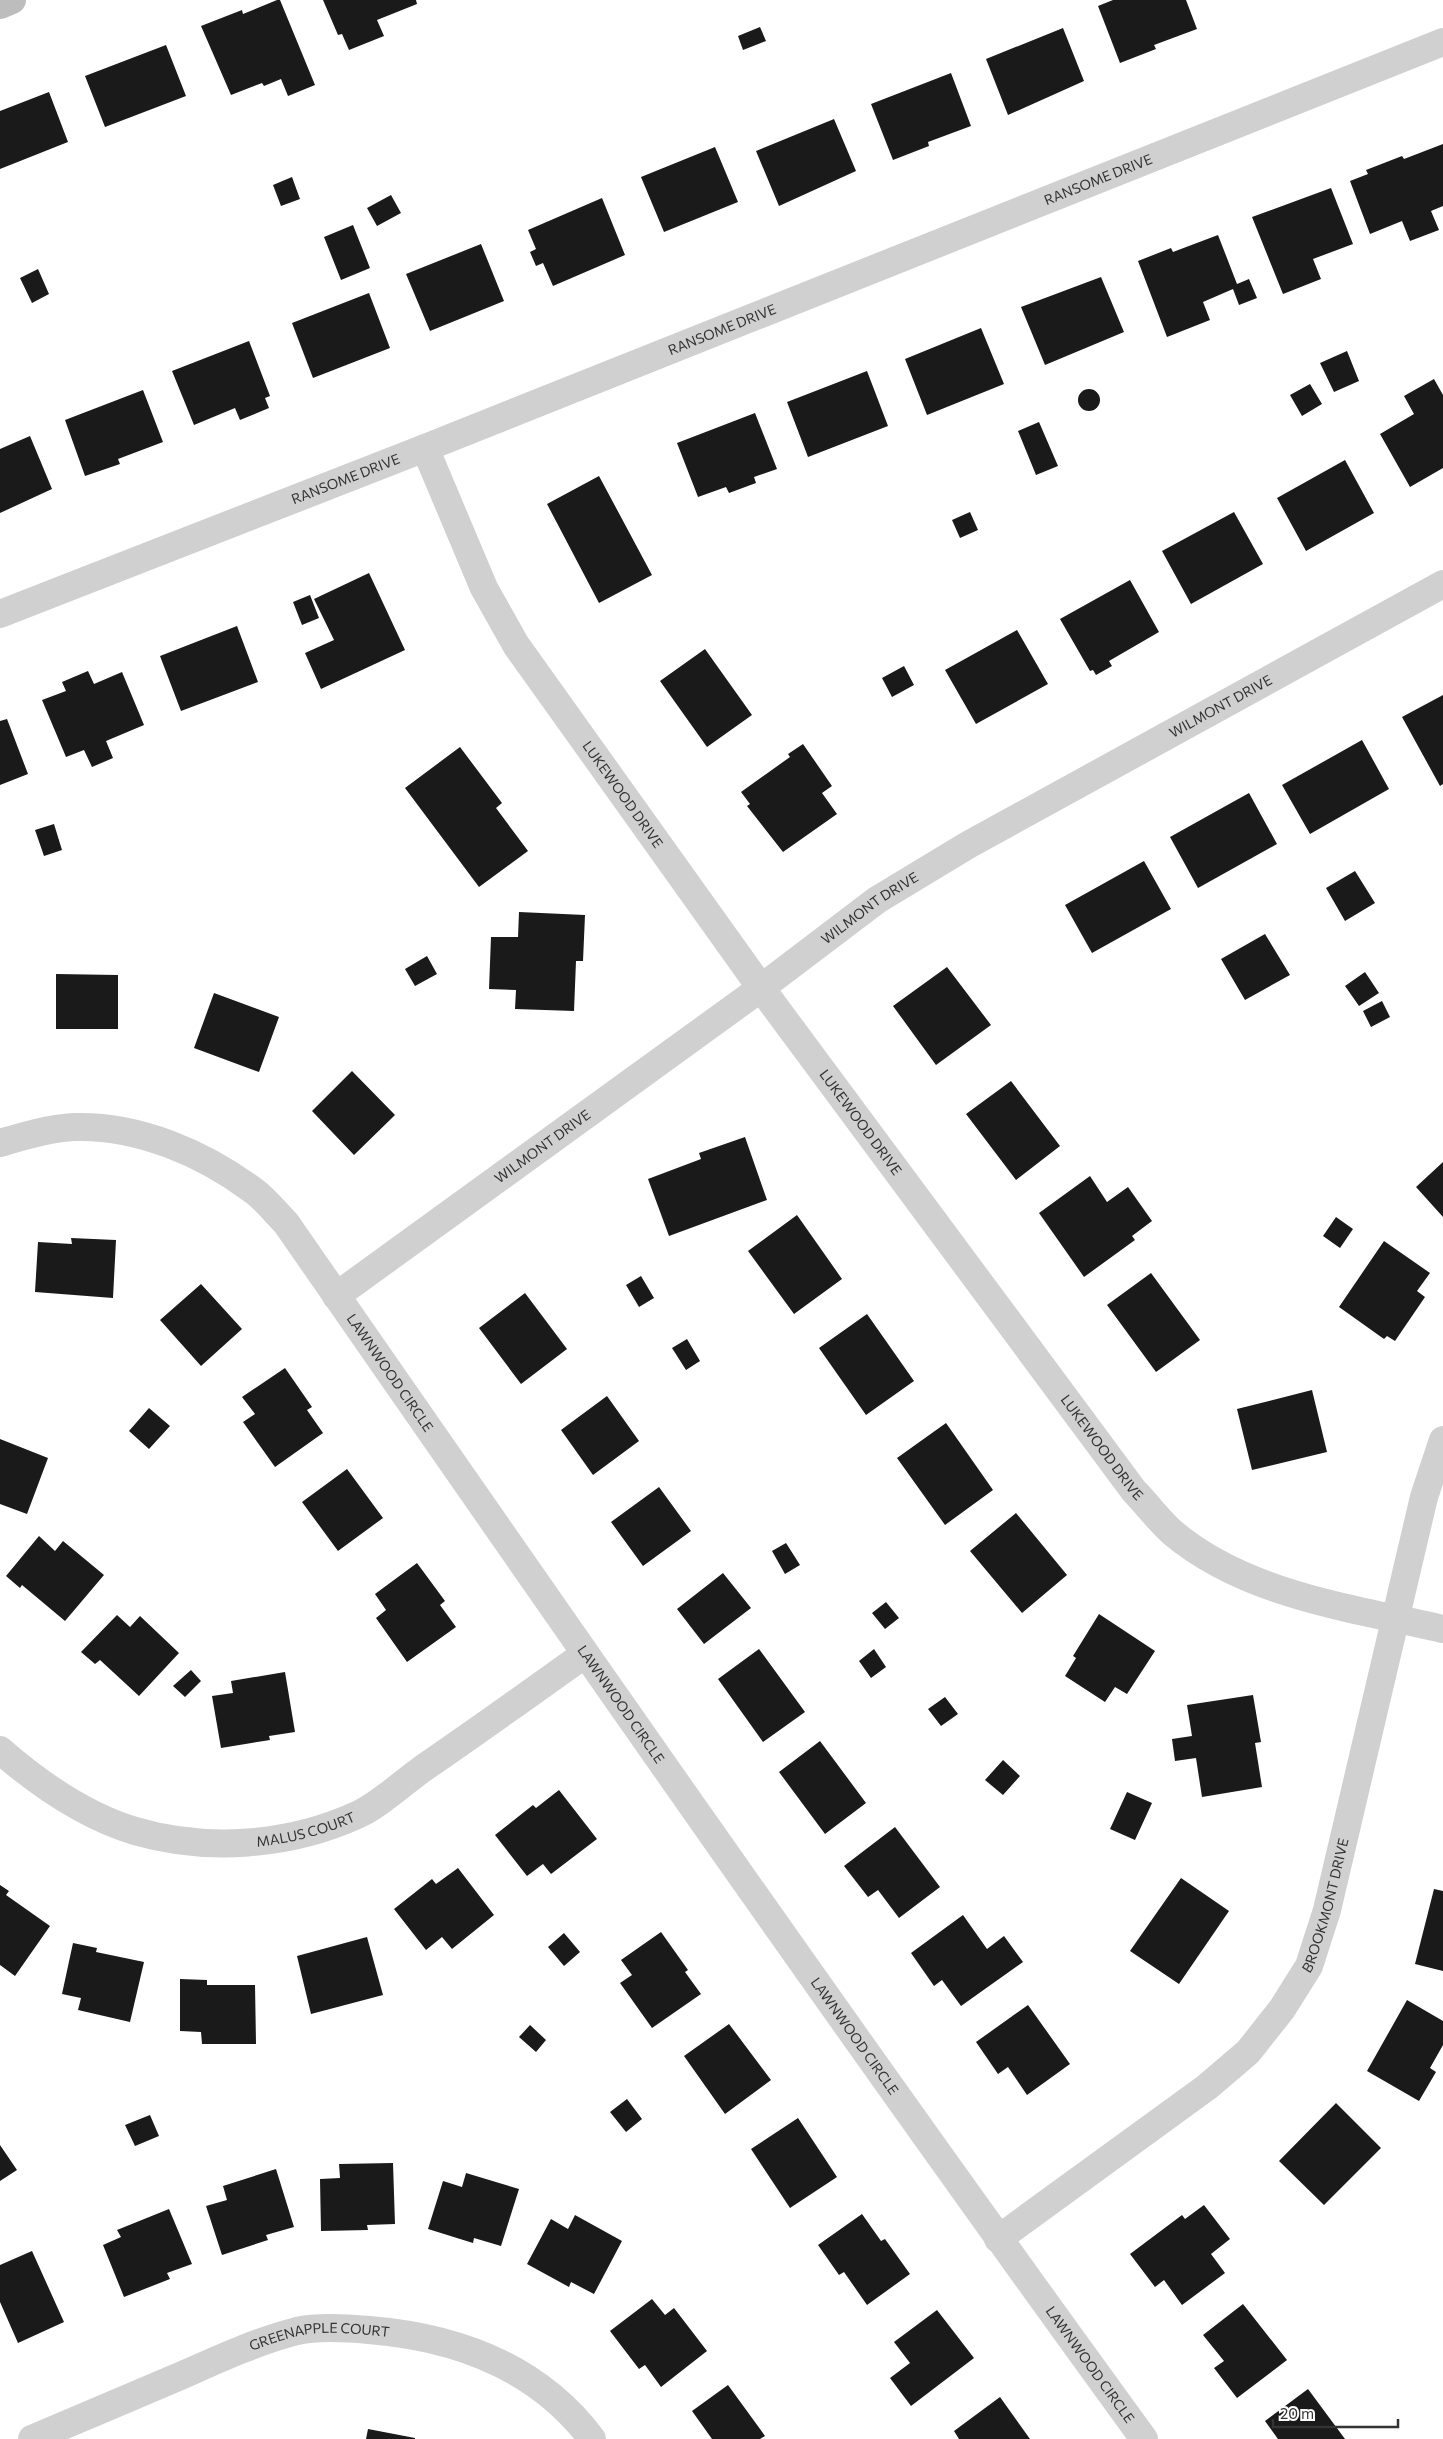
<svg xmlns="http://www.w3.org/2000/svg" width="1443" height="2439" font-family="Commissioner,sans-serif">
<rect width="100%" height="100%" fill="#fff"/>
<path fill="#1a1a1a" d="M277,0H280L315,85L288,96L281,79L264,86L262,83L231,95L201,26L242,10L243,14Z
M323,0H416L417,4L377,20L384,36L349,50L342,34L338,35Z
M1113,0H1186L1197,29L1154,45L1156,49L1120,63L1098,6Z
M760,27L766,41L743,50L738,36Z
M1063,28L1084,81L1008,115L986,59Z
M166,45L186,96L105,127L85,76Z
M951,73L971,126L928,142L929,146L893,160L871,104Z
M49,92L68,142L0,169V111Z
M834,119L856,171L779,206L756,151Z
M1443,144V206L1431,211L1439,230L1410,241L1402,221L1370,234L1350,181L1368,174L1366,170L1402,156L1404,159Z
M715,147L738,202L664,232L641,177Z
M292,177L300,199L281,206L273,185Z
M1331,188L1353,244L1313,259L1321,279L1283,294L1252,217Z
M391,195L401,213L377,226L367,208Z
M602,198L625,255L553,286L543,263L536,266L530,252L536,249L528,230Z
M353,225L370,268L341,280L324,237Z
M1218,235L1237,284L1249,279L1257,298L1239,305L1233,289L1203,302L1210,320L1167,337L1138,261L1171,248L1173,252Z
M481,244L504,301L430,331L406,274Z
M38,269L49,294L32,303L20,278Z
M1101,277L1124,332L1045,365L1021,307Z
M369,293L390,348L313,378L292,323Z
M981,328L1004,384L927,415L905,359Z
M249,341L270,396L265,398L269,408L240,420L235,408L194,425L172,371Z
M1347,351L1359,381L1334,392L1320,363Z
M867,371L888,426L808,457L787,402Z
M1434,379L1443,395V468L1410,487L1380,434L1414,414L1404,396Z
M1310,384L1322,404L1302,416L1290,395Z
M1078 400a11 11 0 1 1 22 0a11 11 0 1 1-22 0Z
M143,390L163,442L118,459L120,464L85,476L65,420Z
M755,413L777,469L754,477L756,483L729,493L726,487L698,497L677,443Z
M1039,422L1058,466L1036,475L1018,431Z
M30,436L52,489L0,513V449Z
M1345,460L1374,513L1306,551L1277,498Z
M599,476L652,575L599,603L547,504Z
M970,512L978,530L960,538L952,520Z
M1234,512L1263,564L1191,604L1162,551Z
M369,573L405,650L321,689L305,653L334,640L314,599Z
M1130,580L1159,632L1109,661L1112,666L1096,675L1093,670L1090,671L1060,619Z
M310,595L319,618L302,625L293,602Z
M237,626L258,682L181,711L160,656Z
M1017,630L1048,684L976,724L945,670Z
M705,649L752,715L707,747L660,681Z
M904,666L914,685L892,697L882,678Z
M88,671L94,684L122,672L144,725L106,741L113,758L92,767L84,750L66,757L42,700L66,691L62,682Z
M1443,695V784L1440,786L1402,717Z
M7,719L28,774L0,785V721Z
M1362,740L1389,789L1310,834L1282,785Z
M803,744L832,786L822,793L837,814L783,852L747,806L750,804L741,792L790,757L788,754Z
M460,747L502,803L496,808L528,851L479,887L405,788Z
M1249,793L1277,844L1198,888L1170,837Z
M54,824L62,850L44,856L35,830Z
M1144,861L1171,909L1092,953L1065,905Z
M1355,871L1375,903L1345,921L1326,888Z
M519,912L585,915L583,961H576L574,1011L515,1009L516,990L489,989L491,937H518Z
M1265,934L1290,975L1245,1000L1221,959Z
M427,956L437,974L415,986L405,969Z
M947,967L991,1025L936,1065L893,1006Z
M1365,972L1379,993L1359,1006L1345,986Z
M56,974L118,975V1029H56Z
M214,993L279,1017L259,1072L194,1048Z
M1382,1001L1390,1017L1371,1027L1363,1011Z
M352,1071L395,1115L354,1155L312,1111Z
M1011,1081L1060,1146L1016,1180L966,1114Z
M745,1137L767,1200L669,1236L648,1179L701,1159L699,1153Z
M1443,1162V1217L1416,1187Z
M1090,1176L1107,1202L1128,1187L1152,1221L1132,1236L1135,1240L1084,1277L1039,1213Z
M797,1215L842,1279L794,1314L748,1251Z
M1336,1217L1353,1229L1340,1248L1323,1236Z
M71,1238L116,1240L113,1298L35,1292L38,1242L72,1244Z
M1384,1241L1430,1273L1417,1291L1425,1297L1395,1341L1387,1336L1384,1339L1339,1307Z
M1151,1273L1200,1340L1156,1372L1107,1305Z
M641,1276L654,1298L639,1307L626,1285Z
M201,1284L242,1329L201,1366L160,1320Z
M525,1293L567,1349L521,1384L479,1328Z
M867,1314L914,1381L866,1415L819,1348Z
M687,1339L700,1361L686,1370L672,1348Z
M285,1368L312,1407L307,1410L323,1433L275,1467L243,1422L255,1414L242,1397Z
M1312,1390L1327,1452L1252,1470L1237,1409Z
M607,1396L639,1441L593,1475L561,1430Z
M149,1408L170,1426L149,1449L129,1431Z
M946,1423L993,1490L945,1525L897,1458Z
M0,1439L48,1458L27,1514L0,1504Z
M347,1469L383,1518L338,1551L302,1502Z
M659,1487L691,1531L643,1566L611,1522Z
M1016,1513L1067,1575L1022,1613L970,1551Z
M39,1536L55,1551L63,1541L104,1575L65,1621L22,1585L20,1588L6,1576Z
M786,1543L800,1565L785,1574L772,1551Z
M417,1563L445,1601L440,1605L456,1627L407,1662L376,1618L386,1610L375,1594Z
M723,1573L751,1608L704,1644L677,1609Z
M886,1602L899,1618L885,1629L872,1613Z
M1099,1614L1155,1651L1127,1694L1115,1687L1105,1702L1065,1676L1076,1658L1073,1656Z
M117,1615L130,1627L140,1616L179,1653L139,1696L100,1660L95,1664L81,1652Z
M759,1649L805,1712L763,1742L718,1679Z
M874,1649L886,1667L871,1678L859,1661Z
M191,1670L201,1681L185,1697L173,1686Z
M285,1672L295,1732L269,1736L270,1740L221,1748L212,1696L233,1693L231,1681Z
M1253,1695L1261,1742L1255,1743L1262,1787L1202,1797L1196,1758L1175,1761L1172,1739L1192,1736L1187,1705Z
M945,1697L958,1714L941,1726L928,1709Z
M820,1741L866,1803L825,1834L779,1772Z
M1003,1760L1020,1776L1003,1795L985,1780Z
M559,1790L597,1839L551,1874L543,1864L527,1876L495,1835L533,1805L536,1808Z
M1127,1792L1152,1803L1135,1840L1110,1829Z
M895,1827L940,1887L899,1918L878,1890L868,1897L844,1866Z
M458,1868L494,1915L452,1949L442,1937L426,1950L394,1909L432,1879L436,1884Z
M1181,1878L1229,1911L1179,1984L1130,1951Z
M0,1885L9,1891L6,1895L50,1926L15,1976L0,1965Z
M1434,1889L1443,1891V1971L1415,1964Z
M963,1915L987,1949L1004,1936L1023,1962L961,2006L942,1980L934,1986L911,1953Z
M661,1932L688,1970L685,1972L701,1994L652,2028L620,1983L632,1975L621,1960Z
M564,1933L580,1952L564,1966L548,1947Z
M367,1937L383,1995L311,2014L297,1956Z
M73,1943L97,1948L96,1952L144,1962L130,2022L78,2010L81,1998L62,1994Z
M180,1979L207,1980V1985H255L256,2044H202L201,2032L180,2031Z
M1407,2000L1443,2021V2045L1430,2068L1436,2072L1419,2101L1367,2071Z
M1028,2005L1070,2064L1027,2095L1008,2067L998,2074L976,2042Z
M729,2024L771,2080L725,2114L684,2056Z
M530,2025L546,2040L536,2052L519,2037Z
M627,2099L642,2119L626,2132L610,2112Z
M1336,2103L1381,2148L1324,2205L1279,2161Z
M150,2115L159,2136L135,2146L125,2125Z
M798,2118L837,2177L790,2208L751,2149Z
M0,2145L17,2170L0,2181Z
M393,2163L395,2224L367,2225L368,2230L321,2231L320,2179L340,2178L339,2164Z
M276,2169L294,2227L266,2235L268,2240L222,2255L206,2206L227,2200L223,2186Z
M466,2173L519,2189L501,2246L474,2238L473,2243L428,2229L443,2181L462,2187Z
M1204,2205L1230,2239L1211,2254L1225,2273L1182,2305L1164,2280L1155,2287L1130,2254L1182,2215L1185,2219Z
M169,2209L192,2264L167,2273L170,2279L124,2297L103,2245L121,2237L117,2230Z
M862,2214L881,2241L885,2239L910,2274L867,2305L844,2272L839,2275L818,2245Z
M575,2215L622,2241L594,2294L571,2282L569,2287L527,2264L551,2219L568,2229Z
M32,2251L64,2322L18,2343L0,2302V2265Z
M652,2299L665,2315L674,2308L707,2351L661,2387L645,2365L639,2369L610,2331Z
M1243,2304L1287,2360L1237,2398L1214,2368L1224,2361L1203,2335Z
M937,2310L974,2358L911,2406L890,2378L910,2363L894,2342Z
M728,2385L765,2436L760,2439H712L692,2411Z
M1308,2389L1345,2439H1278L1265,2421Z
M1000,2397L1030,2439H959L954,2431Z
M368,2429L415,2438V2439H366Z"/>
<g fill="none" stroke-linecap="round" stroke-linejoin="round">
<g stroke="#d0d0d0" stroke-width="28">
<path id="s1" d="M425,448L484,588L516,645L761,988L1134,1491C1147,1504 1159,1521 1173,1533C1247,1595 1352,1608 1443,1629"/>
<path id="s2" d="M0,614L425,448L1443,42"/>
<path id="s3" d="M0,1143C23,1136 50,1128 74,1127C138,1125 203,1153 254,1191C266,1200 276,1213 286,1223C569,1631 852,2038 1144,2439"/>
<path id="s4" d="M336,1296L761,988L877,900L968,845L1443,584"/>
<path id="s5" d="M0,1750C39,1784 85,1816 135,1831C207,1852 289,1846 357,1815C378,1806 405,1781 425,1767C479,1730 532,1692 585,1654"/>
<path id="s6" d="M998,2239L1207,2087L1248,2052L1282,2009L1309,1966L1327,1910L1424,1497L1443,1440"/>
<path id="s7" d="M32,2439C83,2417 134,2396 185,2374C221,2358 258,2341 297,2331C319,2326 347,2328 369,2330C456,2337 538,2367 592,2439"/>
</g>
<path stroke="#bdbdbd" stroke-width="28" d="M0,5L12,0"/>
</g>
<g text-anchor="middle" stroke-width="5" stroke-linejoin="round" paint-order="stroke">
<g font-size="14" fill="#333" stroke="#fff">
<text dy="5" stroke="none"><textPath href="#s2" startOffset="1181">RANSOME DRIVE</textPath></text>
<text dy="5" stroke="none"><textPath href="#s2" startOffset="776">RANSOME DRIVE</textPath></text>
<text dy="5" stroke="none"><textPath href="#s2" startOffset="371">RANSOME DRIVE</textPath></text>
<text dy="5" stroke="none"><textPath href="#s4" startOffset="1065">WILMONT DRIVE</textPath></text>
<text dy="5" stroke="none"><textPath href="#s1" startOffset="401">LUKEWOOD DRIVE</textPath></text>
<text dy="5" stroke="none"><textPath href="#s4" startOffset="660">WILMONT DRIVE</textPath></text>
<text dy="5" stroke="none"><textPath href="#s1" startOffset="806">LUKEWOOD DRIVE</textPath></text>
<text dy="5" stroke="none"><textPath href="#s4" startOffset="255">WILMONT DRIVE</textPath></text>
<text dy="5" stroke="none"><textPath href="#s3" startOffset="498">LAWNWOOD CIRCLE</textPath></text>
<text dy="5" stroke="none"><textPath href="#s1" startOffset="1211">LUKEWOOD DRIVE</textPath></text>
<text dy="5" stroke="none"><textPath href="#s3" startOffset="902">LAWNWOOD CIRCLE</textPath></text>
<text dy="5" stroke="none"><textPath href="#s5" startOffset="332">MALUS COURT</textPath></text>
<text dy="5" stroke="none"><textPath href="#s6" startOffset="481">BROOKMONT DRIVE</textPath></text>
<text dy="5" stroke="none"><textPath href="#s3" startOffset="1308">LAWNWOOD CIRCLE</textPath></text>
<text dy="5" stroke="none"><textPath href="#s7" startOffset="308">GREENAPPLE COURT</textPath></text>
<text dy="5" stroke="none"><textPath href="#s3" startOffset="1712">LAWNWOOD CIRCLE</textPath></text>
</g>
</g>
<path d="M1273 2419v8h125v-8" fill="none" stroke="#333333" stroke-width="2.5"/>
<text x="1280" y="2419" font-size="15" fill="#333333" stroke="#ffffff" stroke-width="4" paint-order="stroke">20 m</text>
</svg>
